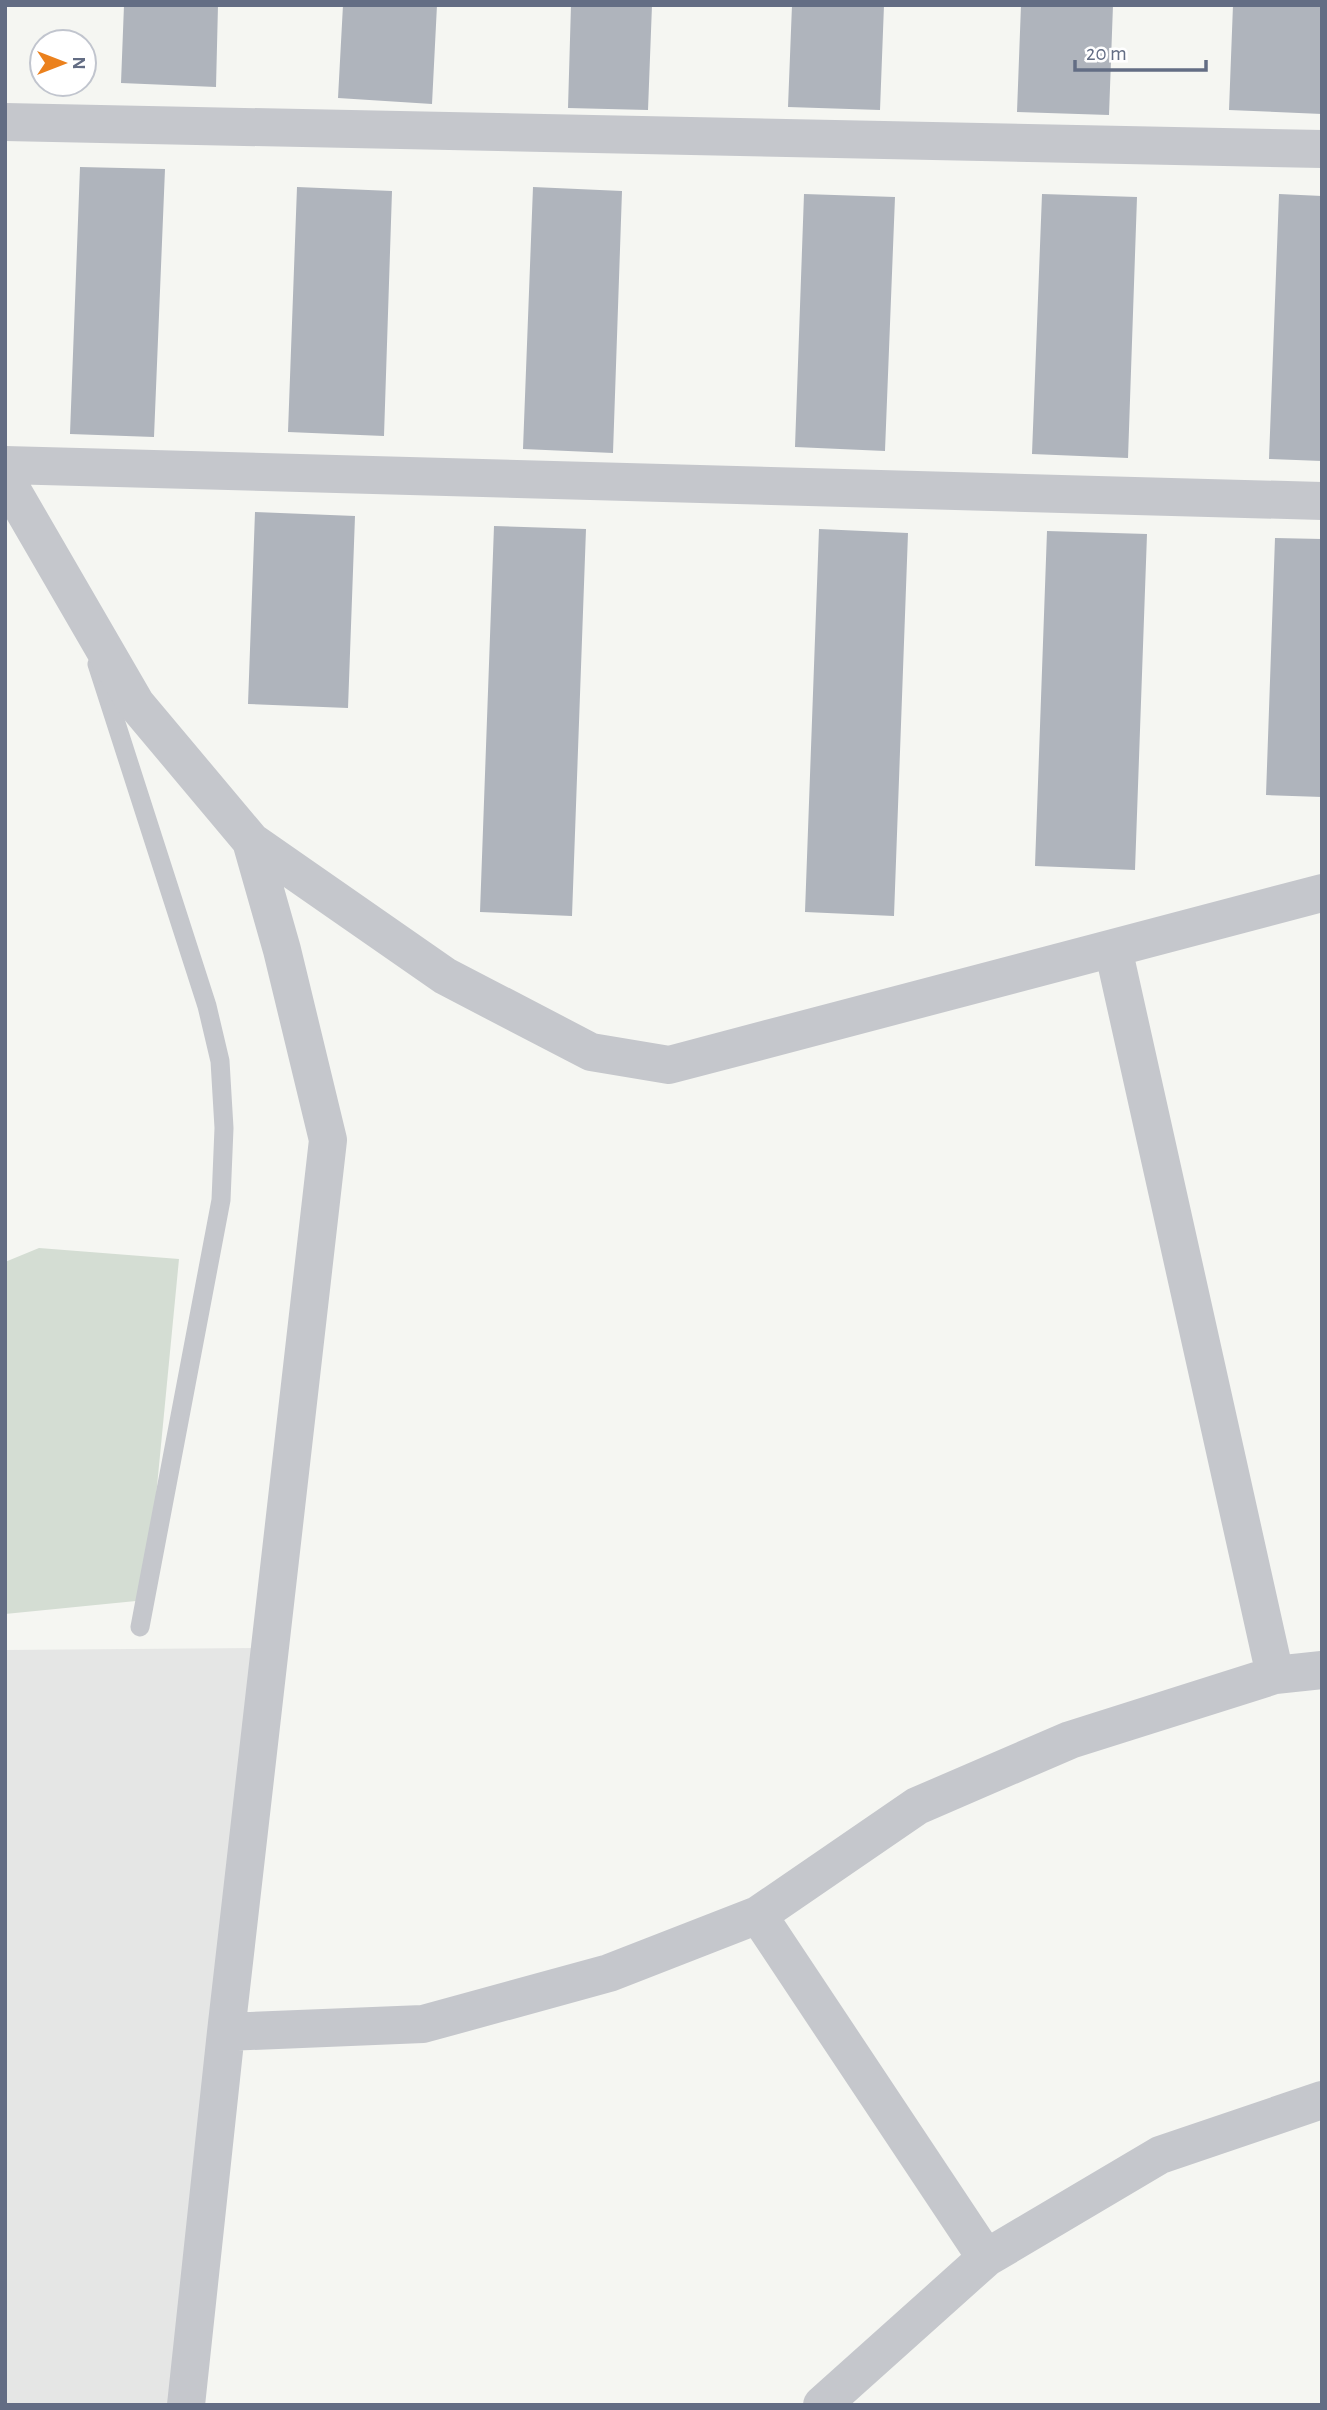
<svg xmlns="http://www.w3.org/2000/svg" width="1327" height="2410" font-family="'Alegreya Sans',sans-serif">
<rect width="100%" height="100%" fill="#f5f6f2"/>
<path fill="#e5e6e5" d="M266,1648L184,2405H5V1650Z"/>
<path fill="#d4ddd3" d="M39,1248L179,1259L146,1600L5,1614V1262Z"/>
<path fill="#afb4bc" d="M124,5H218L216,87L121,83Z
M343,5H437L432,104L338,98Z
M571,5H652L648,110L568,108Z
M792,5H884L880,110L788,107Z
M1021,5H1113L1109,115L1017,112Z
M1233,5H1322V114L1229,110Z
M80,167L165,169L154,437L70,434Z
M297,187L392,191L384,436L288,432Z
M533,187L622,191L613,453L523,449Z
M804,194L895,197L885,451L795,447Z
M1042,194L1137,197L1128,458L1032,454Z
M1279,194L1322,196V461L1269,459Z
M255,512L355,516L348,708L248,704Z
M494,526L586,529L572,916L480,912Z
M819,529L908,533L894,916L805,912Z
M1047,531L1147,534L1135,870L1035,866Z
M1275,538L1322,539V797L1266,795Z"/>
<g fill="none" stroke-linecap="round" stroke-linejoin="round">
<path stroke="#c5c7cc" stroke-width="19" d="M97,664L207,1006L220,1061L224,1128L221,1200L140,1627"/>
<path stroke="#c5c7cc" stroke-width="38" d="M5,122L1322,149
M5,465L1322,501
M5,478L136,704L251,841L445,976L591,1052L669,1065L1322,893
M1113,948L1275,1675
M758,1915L986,2258
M226,2032L423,2024L609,1973L758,1915L917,1806L1070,1740L1275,1675L1322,1670
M186,2405L226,2032L328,1140L282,950L251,841
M822,2405L986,2258L1160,2155L1322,2100"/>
</g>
<rect width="1327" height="2410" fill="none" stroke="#636d84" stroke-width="14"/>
<g transform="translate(63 63) rotate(90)"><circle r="33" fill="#ffffff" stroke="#c1c5ce" stroke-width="2"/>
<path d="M0-5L12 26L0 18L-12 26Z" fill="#eb811d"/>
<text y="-10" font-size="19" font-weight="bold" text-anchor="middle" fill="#636d84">N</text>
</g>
<path d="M1075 60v10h131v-10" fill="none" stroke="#636d84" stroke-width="3.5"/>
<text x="1086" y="60" font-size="21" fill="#636d84" stroke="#ffffff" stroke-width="5" paint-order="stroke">20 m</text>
</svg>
